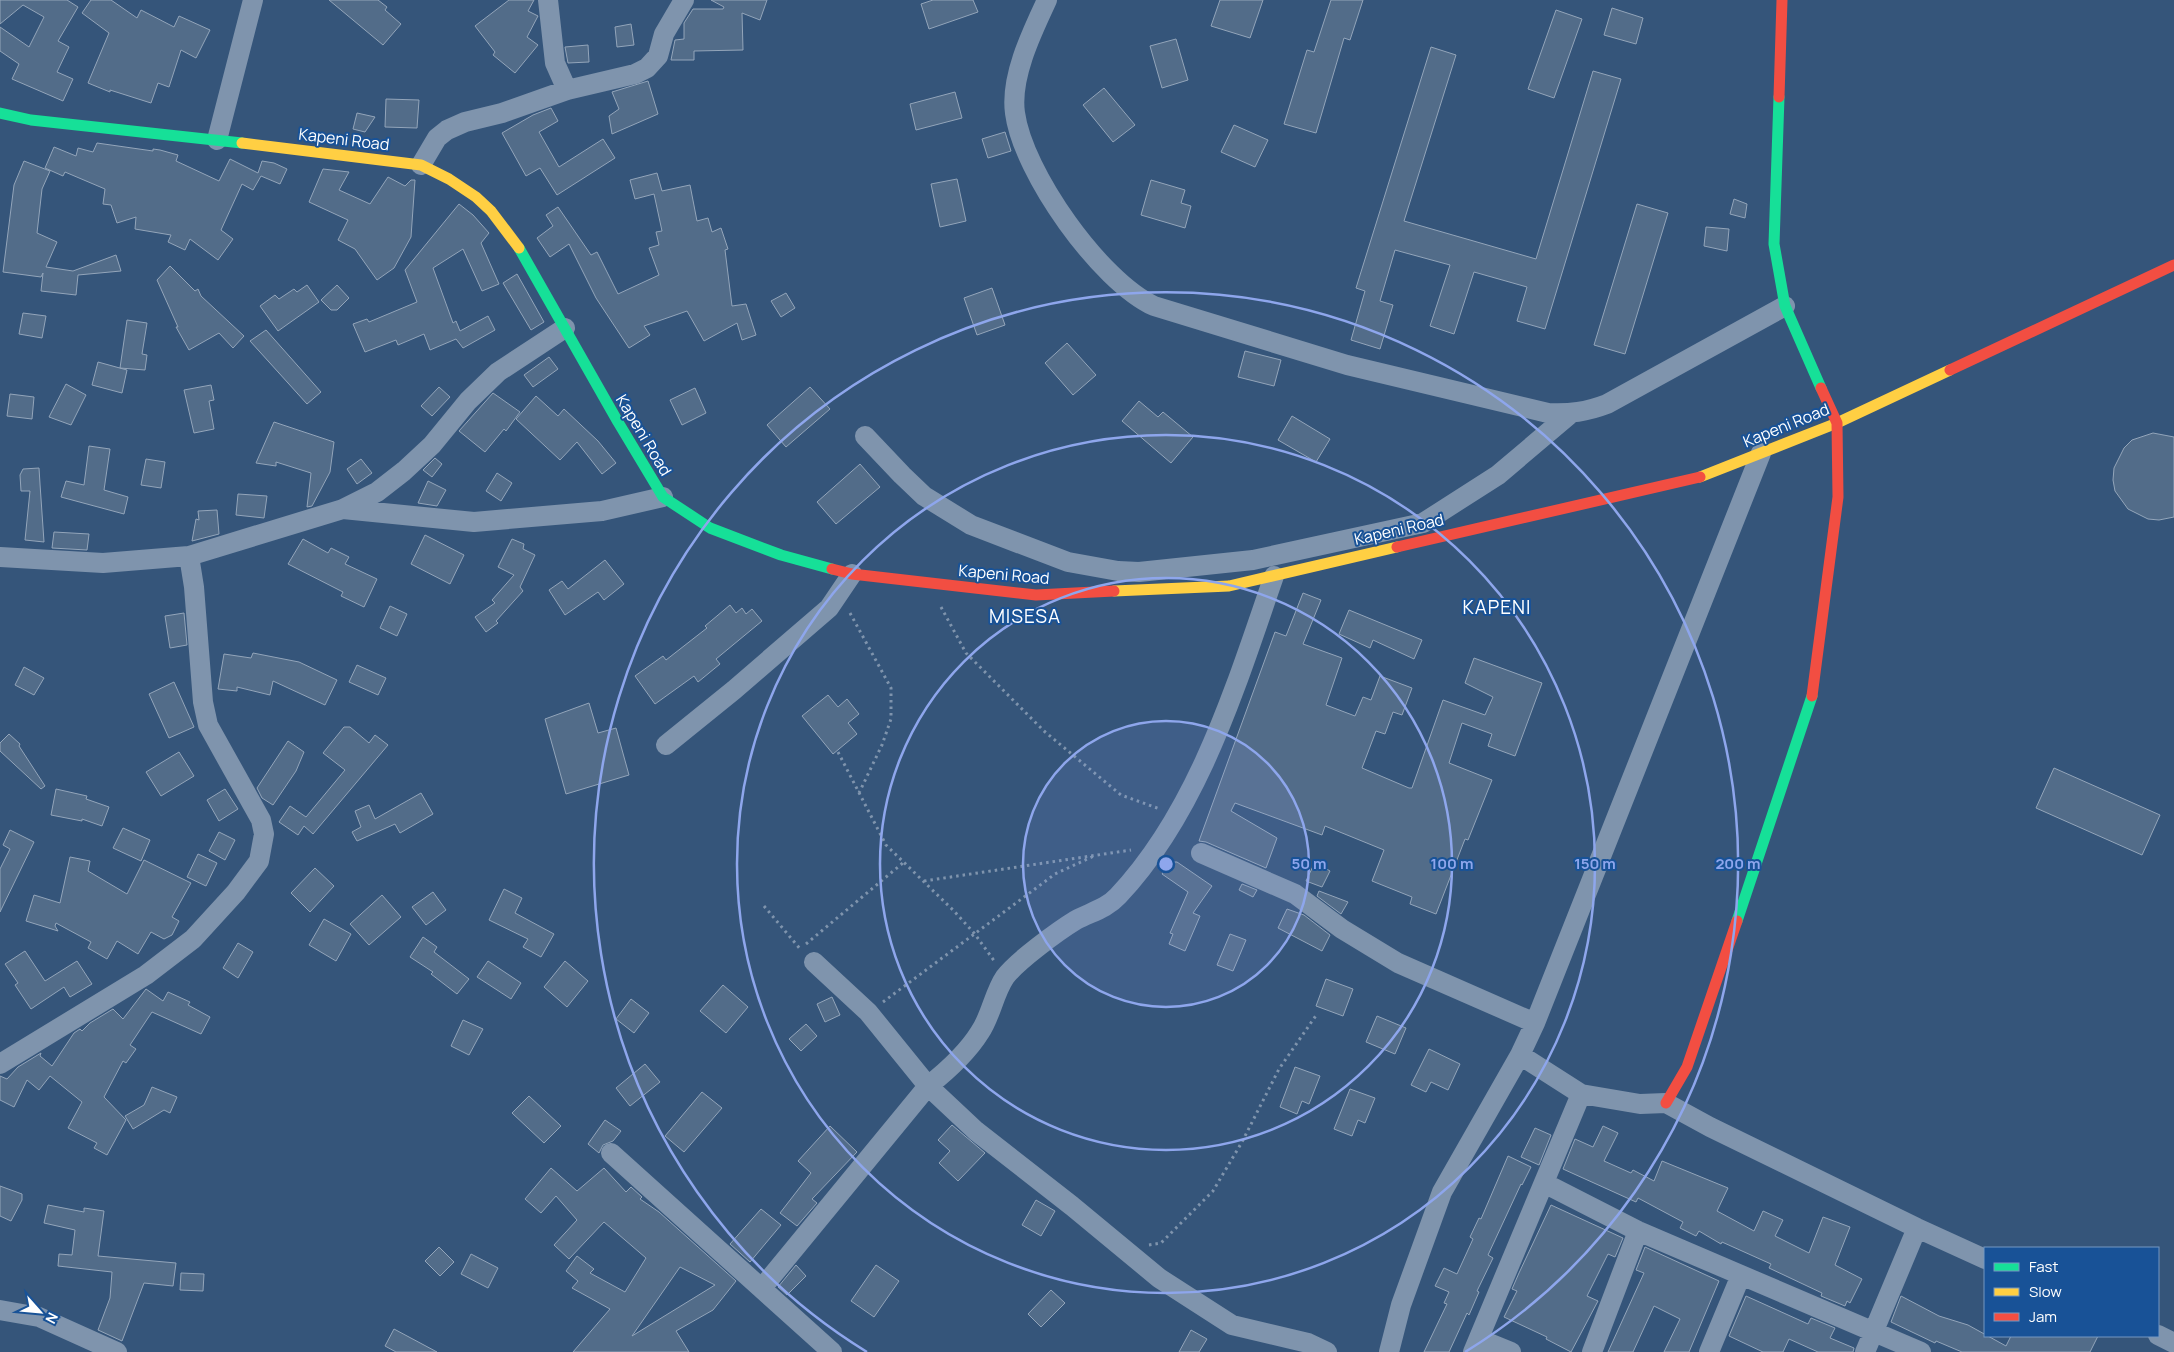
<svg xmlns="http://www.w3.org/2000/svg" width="2174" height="1352" font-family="Manrope,sans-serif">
<rect width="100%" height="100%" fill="#35557a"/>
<path fill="#526c89" stroke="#93a5ba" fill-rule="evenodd" d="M0,0H67L78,7L58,41L69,47L57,72L73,79L63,101L12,79L19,64L0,51V27L29,47L44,17L23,5L0,24Z
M91,0H111L137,18L141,10L174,27L179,16L210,30L196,58L181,50L169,87L158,83L151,103L110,90V92L88,83L109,33L82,13Z
M329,0H378L387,7L385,10L401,24L383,45Z
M509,0H534L528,11L538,16L527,37L538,45L515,73L493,55L495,52L475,26Z
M711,0H767L760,20L742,13L743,50L694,51V60H671L675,40L684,39V23L693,9H723L724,7Z
M933,0H973L978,12L929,29L921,4Z
M1220,0H1263L1250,38L1211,26Z
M1331,0H1363L1350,40L1344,38L1316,133L1284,124L1307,50L1314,52Z
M1612,8L1643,18L1636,44L1604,35Z
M1556,10L1582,19L1554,98L1528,89Z
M631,24L634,45L617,47L615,27Z
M1176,39L1188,80L1162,88L1150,46Z
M588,45L589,62L568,63L565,47Z
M1431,47L1456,55L1404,221L1536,259L1593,71L1621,79L1545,329L1517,321L1527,287L1474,272L1454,334L1430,326L1450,265L1395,250L1380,301L1393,305L1380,349L1351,340L1365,291L1356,288Z
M648,81L658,114L612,134L609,116L619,109L612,92Z
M1104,88L1135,125L1113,142L1083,105Z
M955,92L962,118L916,130L910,104Z
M386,99L419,100L417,128L385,127Z
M551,108L558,121L539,132L559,167L603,139L615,158L557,195L540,168L526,176L502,133L533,115Z
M357,113L375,117L365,132L353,129Z
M1234,125L1268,140L1255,167L1221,152Z
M1005,132L1011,151L988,158L982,139Z
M97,143L153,151V149L160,150L178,155L176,161L219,181L230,159L258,173L262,161L274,163L287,169L280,184L261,176L253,190L242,184L221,230L233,239L218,260L190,239L185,250L168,242L171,235L135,229L136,217L117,223L111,205L103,204L105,189L65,172L63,176L45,168L54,147L76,156L78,148L93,152Z
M24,161L50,171L42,189L37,233L57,242L46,267L73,271L116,255L121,271L78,275L76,295L41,291L43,273L41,277L3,272L14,185Z
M323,169L349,172L339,190L370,204L388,177L405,186L411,180H415L411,237L394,268L377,280L355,249L338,240L348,220L309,202Z
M657,173L662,191L690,185L697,221L708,218L712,232L721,228L728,249L725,250L732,306L746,304L756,335L742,340L737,323L704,341L687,311L644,326L650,335L629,348L596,298L569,244L550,257L537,238L553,226L546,215L558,207L591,255L597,252L618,294L659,275L649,248L659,245L656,232L662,231L654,194L635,199L630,180Z
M957,179L966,221L940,227L931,184Z
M1151,180L1185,190L1181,203L1191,206L1185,228L1141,215Z
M1734,199L1747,204L1745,218L1730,214Z
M459,204L473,215L489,233L481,243L499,284L482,291L463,249L433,268L453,323L456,321L460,331L488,316L495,330L463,348L456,339L430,350L424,334L398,345L396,340L365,352L353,324L367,319L369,322L417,302L405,270Z
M1637,204L1668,213L1625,354L1594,345Z
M1706,227L1729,229L1727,251L1704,246Z
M170,266L195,291L198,289L201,296L244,336L233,348L219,333L189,350L176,327H178L157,280Z
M517,274L544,322L531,330L503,283Z
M307,285L319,302L278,331L260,306L275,295L279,299L294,289L297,292Z
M337,285L349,298L337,310H331L321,300Z
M992,288L1005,325L977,335L964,298Z
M786,293L795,308L781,317L771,301Z
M23,313L46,316L42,338L19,334Z
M127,320L147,323L142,354L147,355L145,370L120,368Z
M266,330L321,392L307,404L250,341Z
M1067,343L1096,375L1073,395L1045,363Z
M1245,351L1281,360L1274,386L1238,377Z
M549,357L558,369L533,387L524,375Z
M98,362L127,370L122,393L92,385Z
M66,384L86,395L71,425L49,417Z
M211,385L214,400L209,401L214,429L194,433L184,390Z
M439,387L450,397L432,416L421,406Z
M810,387L830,409L786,447L767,425Z
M695,388L706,413L682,425L670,400Z
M493,393L520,412L506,431L504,429L485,452L459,431Z
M10,394L34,397L32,419L7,416Z
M536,396L558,416L564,409L598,441L616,463L602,474L577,442L560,460L516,419Z
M1139,401L1158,417L1163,412L1193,437L1171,463L1122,421Z
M1292,416L1330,439L1316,462L1278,440Z
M274,422L334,442L330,472L312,506L307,507L311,473L276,462V466L256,463Z
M2153,433L2174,437V517L2159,520L2148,519L2128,509L2115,491L2113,480L2114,468L2124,448L2132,440Z
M89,446L110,449L104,490L128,497L124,514L61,497L66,481L84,485Z
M435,458L442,464L432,477L423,470Z
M146,459L165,462L161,488L141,485Z
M361,459L372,473L357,484L347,469Z
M860,464L880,487L836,524L817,502Z
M39,468L40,484L44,542L25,540L30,491H21L20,475L23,469Z
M497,473L512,483L501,501L486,491Z
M428,481L446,490L437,506L418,503Z
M238,494L267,496L264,518L236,515Z
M217,510L219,534L192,541L196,519L199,520L198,511Z
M54,532L89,534L87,550L52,548Z
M425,535L464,555L450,584L411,564Z
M303,539L328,553L331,548L349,557L345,564L377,579L364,607L341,596L343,592L288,564Z
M512,539L524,544L523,549L535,555L520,587L523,591L496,621L498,623L486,632L475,617L495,603L492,600L514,575L498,567Z
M605,560L624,584L604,600L598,592L565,615L549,590L562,581L568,589Z
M1303,593L1321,600L1303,644L1342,658L1326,705L1355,716L1363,697L1371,700L1380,676L1412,688L1402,715L1393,712L1385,734L1376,731L1362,768L1409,788H1412L1443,700L1485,715L1493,697L1465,683L1474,658L1542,683L1515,756L1488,746L1492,734L1462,723L1449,763L1492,780L1468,840L1465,839L1436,914L1410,904L1412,897L1372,881L1384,850L1325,826L1322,835L1235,803L1231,811L1277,838L1266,868L1206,842L1199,841L1275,632L1286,636Z
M730,605L736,613L742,608L746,614L752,609L762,621L716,659L720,664L698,682L694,676L655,704L635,676L663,656L666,660L707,628L705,626Z
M390,606L407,614L397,636L380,628Z
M1349,610L1422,640L1414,659L1373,640L1370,648L1339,634Z
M184,613L187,645L170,648L165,616Z
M253,653L299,662L337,680L325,705L273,681L270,695L237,687V691L218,689L224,654L251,658Z
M357,665L386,678L378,695L349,682Z
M24,667L44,678L34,695L15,685Z
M174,682L194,727L169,738L149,694Z
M828,695L838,707L847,699L859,714L848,723L857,734L833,754L802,716Z
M589,703L598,733L616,728L629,775L566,794L545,719Z
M344,727H350L369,743L375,735L388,745L313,834L304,826L298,835L279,822L290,806L306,817L345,770L323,753Z
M9,734L20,744L19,746L45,786L41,789L0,751V743Z
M288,741L304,752L296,771L273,805L262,798L257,788Z
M179,752L194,776L161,796L146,772Z
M2054,768L2160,815L2142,855L2036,808Z
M56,789L87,796L86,799L109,807L102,826L82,819V821L51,815Z
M225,789L238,809L219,821L207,800Z
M421,793L433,814L400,833L395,824L357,841L352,832L361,827L355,811L369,805L375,819Z
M123,828L150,840L141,861L113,848Z
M10,830L34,842L0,912V869L10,849L3,845Z
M219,832L235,840L225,860L209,851Z
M198,854L217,863L206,886L187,877Z
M70,857L90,861L88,871L127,894L144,860L191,883L172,917L179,921L172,935L164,939L151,932L138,954L117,941L107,959L88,948L91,942L56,923L55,926L58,931L26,921L34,895L60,903Z
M1171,862H1177L1212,886L1193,913L1200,916L1185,951L1169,944L1173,934L1170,933L1188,892L1162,874Z
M1315,862L1330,871L1322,887L1306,881Z
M315,868L334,886L310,912L291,893Z
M1242,884L1257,890L1253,897L1239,890Z
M504,889L522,898L515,913L554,934L541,957L523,947L528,939L489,920Z
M1319,891L1348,902L1341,914L1317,896Z
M433,892L446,910L426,925L412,907Z
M382,895L401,917L369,945L350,924Z
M1287,909L1304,915L1330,935L1322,951L1278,928Z
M324,919L351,934L336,961L309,945Z
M1230,934L1246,940L1233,971L1217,965Z
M423,937L437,947L434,952L469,979L457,994L431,974L433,972L410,957Z
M238,943L253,952L238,978L223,968Z
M25,951L45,981L77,961L92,984L70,997L64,987L31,1009L15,985L18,983L5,964Z
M488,961L521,983L511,999L477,977Z
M565,961L588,981L567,1007L544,987Z
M1326,979L1353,989L1343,1016L1316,1006Z
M723,985L748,1007L726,1033L700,1011Z
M146,989L163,1001L168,992L190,1002L188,1005L210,1017L201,1034L152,1012L130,1045L136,1049L126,1063L123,1061L104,1097L126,1120L107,1155L94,1148L97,1143L68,1128L82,1102L50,1076L39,1090L27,1080L14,1107L0,1100V1076L7,1079L18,1067L41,1053L40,1056L52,1066L74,1033L80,1029L82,1031L90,1023L113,1009L123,1019Z
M832,997L840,1015L825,1022L817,1004Z
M631,999L649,1013L634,1033L616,1019Z
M1377,1016L1406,1028L1395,1054L1366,1042Z
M463,1020L483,1029L469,1055L451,1046Z
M806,1024L817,1036L801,1051L789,1039Z
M1429,1049L1460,1064L1448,1090L1431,1082L1426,1092L1411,1085Z
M645,1064L660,1082L630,1106L616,1088Z
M1295,1067L1320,1076L1309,1104L1302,1101L1297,1114L1280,1107Z
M152,1087L177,1097L170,1113L164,1110L133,1129L125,1116L144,1105Z
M1350,1089L1375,1098L1365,1123L1358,1120L1352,1136L1334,1129Z
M702,1092L722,1108L684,1152L665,1136Z
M529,1096L561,1126L544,1143L512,1113Z
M605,1120L621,1131L613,1141L603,1145L599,1153L588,1144Z
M952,1125L985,1153L958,1181L939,1163L950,1151L938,1140Z
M830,1126L857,1152L812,1199L817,1203L797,1226L780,1213L811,1173L798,1161Z
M1603,1126L1618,1133L1604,1161L1631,1173L1633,1170L1654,1181L1662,1161L1728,1188L1717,1211L1754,1231L1763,1211L1783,1220L1775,1236L1809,1253L1823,1217L1850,1227L1835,1265L1862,1279L1850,1303L1847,1301L1845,1306L1821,1296L1822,1293L1769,1268L1771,1264L1722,1242L1721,1244L1699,1231L1696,1236L1680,1228L1683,1222L1638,1198L1636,1202L1563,1169L1575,1139L1593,1147Z
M1535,1128L1551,1135L1539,1165L1521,1157Z
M1508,1156L1531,1167L1522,1185L1521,1184L1488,1255L1493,1258L1477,1291L1479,1292L1469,1315L1467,1313L1449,1352H1424L1447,1304L1444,1303L1449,1292L1435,1286L1444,1268L1457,1274L1473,1239L1470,1237L1479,1218L1481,1219Z
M551,1168L577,1191L604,1168L626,1192L631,1187L642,1197L640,1199L659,1212L736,1281L713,1310L676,1331L689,1352H573L610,1309L572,1288L578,1281L566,1271L577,1256L594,1269L590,1273L625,1292L646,1258L604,1222L569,1259L554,1245L577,1220L556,1196L541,1213L525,1199ZM680,1267L715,1285L632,1336Z
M0,1186L22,1194V1200L11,1221L0,1216Z
M1036,1200L1055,1211L1041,1236L1022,1225Z
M48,1205L84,1212V1208L104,1211L98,1256L176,1263L173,1286L144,1283L122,1341L98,1330L110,1298L112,1272L58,1266L59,1254L72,1255L75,1230L44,1223Z
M1551,1205L1623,1238L1615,1257L1608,1254L1587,1296L1598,1301L1571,1352L1546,1339L1547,1337L1504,1317L1517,1291L1512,1289L1519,1273Z
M761,1209L781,1225L750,1262L730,1244Z
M439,1247L454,1262L440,1276L425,1261Z
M1645,1247L1719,1281L1689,1352H1664L1680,1319L1654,1306L1633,1352H1608L1644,1273L1636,1270Z
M471,1254L498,1268L488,1288L461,1274Z
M796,1265L806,1276L787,1295L778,1287Z
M876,1265L899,1281L874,1317L851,1301Z
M181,1273L204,1274L203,1291L180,1290Z
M1051,1290L1065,1303L1041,1327L1028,1314Z
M1746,1296L1808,1324L1811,1318L1835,1328L1830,1338L1854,1348L1853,1352H1818L1789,1339L1783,1352H1763L1729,1336Z
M1901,1296L1939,1316L1968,1325L2006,1346L2011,1336H2098L2090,1352H1962L1936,1341L1935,1343L1891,1322Z
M394,1329L437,1352H396L385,1346Z
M1191,1330L1207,1339L1199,1352H1179Z"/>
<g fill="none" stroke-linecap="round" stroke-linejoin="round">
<path stroke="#7f94ad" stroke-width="3" stroke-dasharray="2.5 4" stroke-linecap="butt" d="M941,607L966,653L1044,731L1121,795L1160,809
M850,613L891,688V719L882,745L859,793
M838,752L886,845L954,911L974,933L995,962
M924,881L1131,850
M764,906L801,950
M806,944L904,862
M883,1002L1055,874L1096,855
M1149,1245L1161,1243L1213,1191L1242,1142L1279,1069L1317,1014"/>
<path stroke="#7f94ad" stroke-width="20" d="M548,0L555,63L567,90
M1047,0C1032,32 1010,77 1015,113C1023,173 1100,281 1154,306L1347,365L1548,413C1570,414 1586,412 1607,404L1785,306
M217,140L253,0
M421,165L437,138L447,130L465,122L502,113L567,90L635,74L647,68L658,56L664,34L684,0
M865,436L902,475L924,496L971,525L1068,562L1118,571L1139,572L1253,560L1423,523L1498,475L1570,414
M343,509L474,522L602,511L663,497
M0,557L103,563L189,556L343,509L377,492L404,471L432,445L468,401L498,372L565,328
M666,745L734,690L829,608L852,574
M1201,853L1295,894L1342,929L1398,963L1535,1023
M814,962L868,1012L928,1086L976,1131L1072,1206L1159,1278L1232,1325L1308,1343L1327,1352
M1520,1055L1581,1094L1640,1104L1666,1103L1710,1127L1917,1228L1985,1259
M0,1064L146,975L193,939L236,892L259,861L264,834L261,820L208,725L203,702L194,587L189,556
M611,1153L832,1352
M1544,1183L1638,1231L1921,1352
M762,1288L928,1086C947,1071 967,1053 980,1032C991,1016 994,993 1005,977C1017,961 1058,931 1076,920C1091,912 1106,909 1118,896C1199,810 1236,685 1274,576
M0,1310L39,1317L117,1352
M2158,1335L2174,1343
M1479,1339L1511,1352
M1389,1352L1401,1305L1442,1192L1520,1055L1535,1023L1761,453
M1473,1352L1581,1094
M1592,1352L1638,1231
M1709,1352L1741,1275
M1865,1352L1917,1228"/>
<path stroke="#16e098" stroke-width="11" d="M1779,97L1774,244L1785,306L1821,388
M0,113L31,120L242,143
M519,248L618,422L663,497L710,528L781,555L832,569
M1737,921L1812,696"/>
<path stroke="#ffcf43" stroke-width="11" d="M242,143L421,165L449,179L476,197L491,211L519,248
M1700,477L1837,423L1950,370
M1114,591L1229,586L1397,547"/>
<path stroke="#f24e42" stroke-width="11" d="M1779,97L1782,0
M1950,370L2174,265
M1397,547L1700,477
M832,569L852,574L1036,595L1114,591
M1812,696L1838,497L1837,423L1821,388
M1666,1103L1687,1067L1737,921"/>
</g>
<circle cx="1166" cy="864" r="143" fill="#8ea6ec" fill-opacity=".12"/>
<g fill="none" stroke="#8ea6ec" stroke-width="2.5">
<circle cx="1166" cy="864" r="143"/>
<circle cx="1166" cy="864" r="286"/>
<circle cx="1166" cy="864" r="429"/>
<path d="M867 1352A572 572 0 1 1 1465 1352"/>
</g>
<g text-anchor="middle" stroke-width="4" stroke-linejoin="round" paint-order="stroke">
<g font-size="16" fill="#fff" stroke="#185297">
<text transform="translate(344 139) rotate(7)" y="6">Kapeni Road</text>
<text transform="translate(1786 425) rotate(-22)" y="6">Kapeni Road</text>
<text transform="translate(644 435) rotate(59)" y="6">Kapeni Road</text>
<text transform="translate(1399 529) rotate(-13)" y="6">Kapeni Road</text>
<text transform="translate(1004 574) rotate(5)" y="6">Kapeni Road</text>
</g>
<g font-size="19" letter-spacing="1" fill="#fff" stroke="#185297">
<text x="1497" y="614">KAPENI</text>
<text x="1025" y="623">MISESA</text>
</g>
</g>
<circle cx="1166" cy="864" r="8" fill="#8ea6ec" stroke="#185297" stroke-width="2.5"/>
<g font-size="15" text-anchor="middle" font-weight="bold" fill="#8ea6ec" stroke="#185297" stroke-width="4" stroke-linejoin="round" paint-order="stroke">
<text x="1309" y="869">50 m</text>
<text x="1452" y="869">100 m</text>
<text x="1595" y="869">150 m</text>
<text x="1738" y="869">200 m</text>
</g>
<rect x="1984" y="1247" width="175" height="90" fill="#185297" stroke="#7497c1"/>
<rect x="1994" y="1263" width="25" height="8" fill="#16e098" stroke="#7497c1"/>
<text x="2029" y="1272" font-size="15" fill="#ffffff">Fast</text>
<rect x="1994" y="1288" width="25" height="8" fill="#ffcf43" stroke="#7497c1"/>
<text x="2029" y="1297" font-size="15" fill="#ffffff">Slow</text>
<rect x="1994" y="1313" width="25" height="8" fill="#f24e42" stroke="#7497c1"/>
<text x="2029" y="1322" font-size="15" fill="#ffffff">Jam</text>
<g transform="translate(40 1312) rotate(117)" stroke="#185297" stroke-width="4" paint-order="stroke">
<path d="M0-4L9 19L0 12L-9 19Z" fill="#ffffff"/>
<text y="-8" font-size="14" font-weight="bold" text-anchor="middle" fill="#ffffff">N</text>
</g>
</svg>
